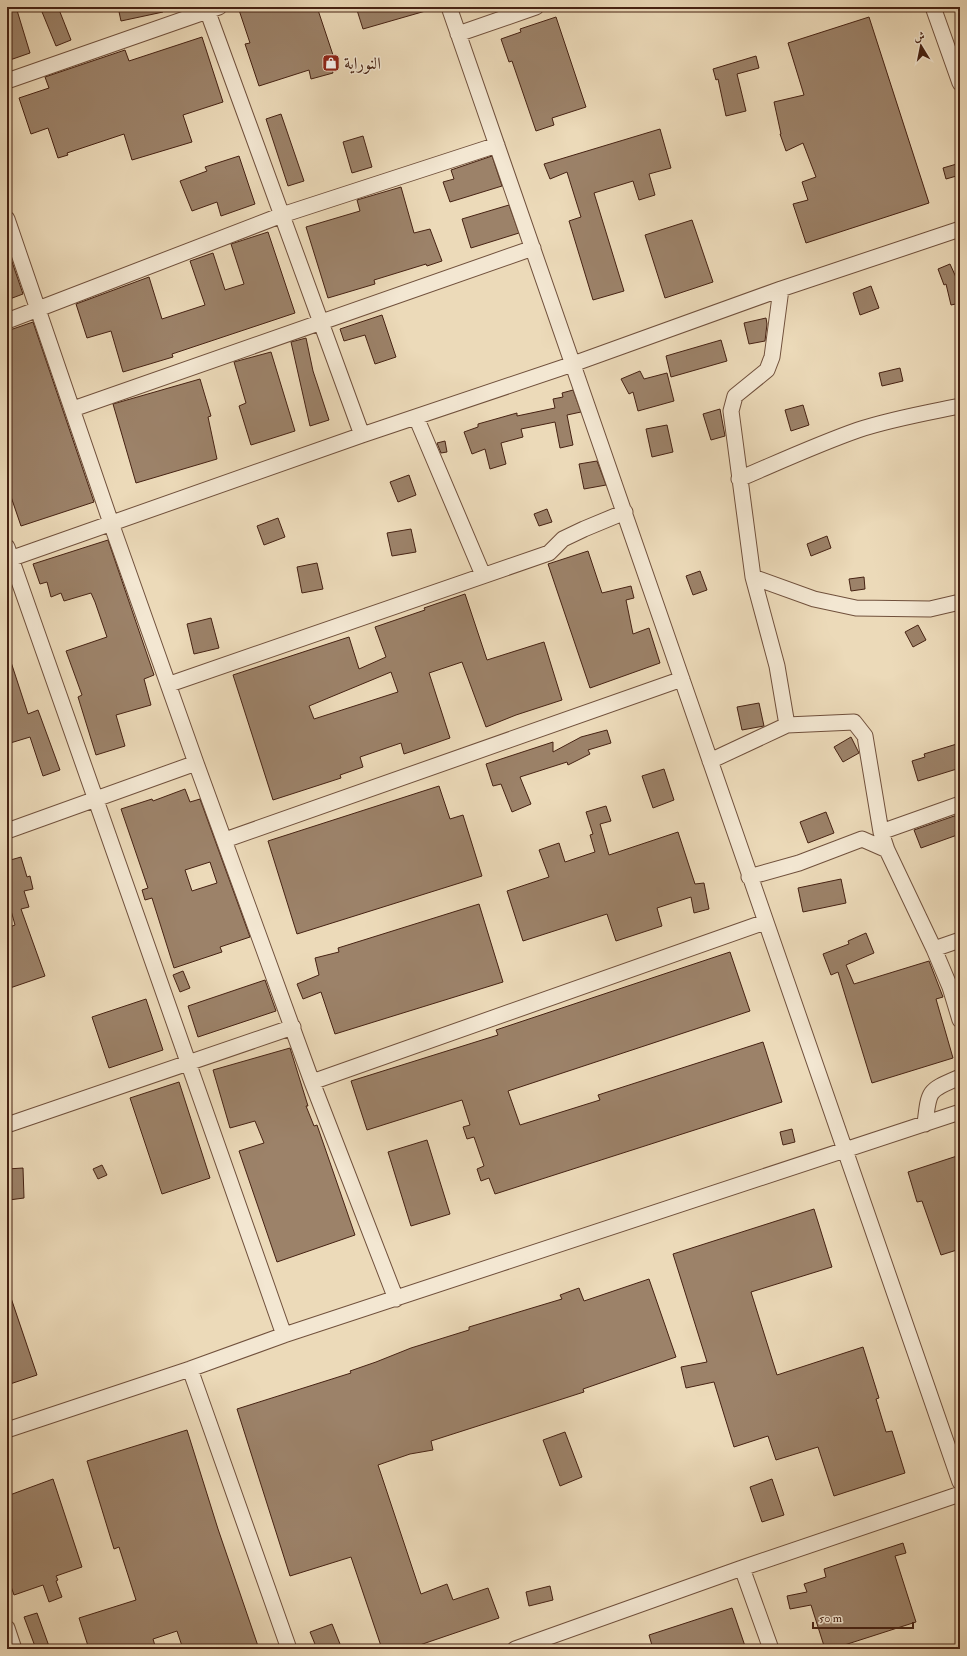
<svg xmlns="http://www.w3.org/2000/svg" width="967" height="1656" font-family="'IM FELL Double Pica',Amiri,serif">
<rect width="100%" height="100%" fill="#ecdab9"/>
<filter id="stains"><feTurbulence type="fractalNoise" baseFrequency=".005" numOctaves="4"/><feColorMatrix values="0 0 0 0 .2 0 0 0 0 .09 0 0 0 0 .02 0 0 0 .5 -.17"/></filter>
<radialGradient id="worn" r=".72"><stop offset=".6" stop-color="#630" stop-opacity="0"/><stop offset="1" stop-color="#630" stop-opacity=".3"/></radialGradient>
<path fill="#9c8269" stroke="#462213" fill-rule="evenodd" d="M7,7H16L30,53L7,61Z
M40,7H58L71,40L56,46Z
M118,7H163V12L121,21Z
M248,7H317L335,61L330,63L333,73L311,79L309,70L259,86L245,44L250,43L239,10Z
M356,7H428L429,10L363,29Z
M556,17L586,107L552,118L554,125L536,131L512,61L509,62L501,39L521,32L520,29Z
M869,17L929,203L806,243L793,204L808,200L802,182L816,177L803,143L786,151L780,134H781L774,102L804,95L788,43Z
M202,37L223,102L183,115L192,142L132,160L124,134L67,153L68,155L58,158L48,128L31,134L19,98L49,88L45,77L125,50L129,61Z
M756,56L759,68L737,74L746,111L726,116L718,79L716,80L713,69Z
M281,114L304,181L288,186L266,119Z
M660,129L671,168L649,174L655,195L639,200L633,181L594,193L624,291L593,300L569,221L581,217L567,172L550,179L544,164Z
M363,136L372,167L352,173L343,142Z
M239,156L255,204L221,216L217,202L192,211L180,181L207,171L205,167Z
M492,156L502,186L450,202L443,182L454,179L451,170Z
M960,163V175L946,179L943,168Z
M401,187L414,233L430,229L442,261L427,266L426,264L374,280L375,284L328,298L306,227L360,211L357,200Z
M509,205L519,233L471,248L462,219Z
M692,220L713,282L665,298L645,235Z
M268,232L295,313L172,354L173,357L123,372L111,331L87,338L76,304L149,277L162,319L205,305L190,261L213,253L225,290L244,284L231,244Z
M7,247L23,294L7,300Z
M950,264L960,286V303L951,305L946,284L944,285L938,269Z
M871,286L879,308L860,315L853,293Z
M382,315L396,357L375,364L365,335L344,341L340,329Z
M766,318L767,324L765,341L749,344L744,323Z
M33,322L94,502L21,526L7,485V331Z
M306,338L313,371L329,420L310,426L291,342Z
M721,340L727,361L671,377L666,356Z
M271,352L295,431L251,445L239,406L246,403L234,362Z
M900,368L903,381L882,386L879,373Z
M640,371L644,379L667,373L674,401L638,411L633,392L629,394L621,379Z
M200,379L211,416L208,417L217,459L136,483L113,404Z
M573,390L581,412L567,415L573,445L560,448L555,422L521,429L523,437L501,443L506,464L490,469L485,449L472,454L464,432L478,427V424L517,413V416L555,408L553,399L563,397L562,393Z
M803,405L809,425L791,431L785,410Z
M720,409L725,436L711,440L703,414Z
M667,425L673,452L652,457L646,429Z
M445,441L447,452L441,453L437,443Z
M597,461L606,485L584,489L579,464Z
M409,475L416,495L398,502L390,482Z
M547,509L552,522L539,526L534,514Z
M278,518L285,537L264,545L257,526Z
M411,529L416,552L392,556L387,533Z
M827,536L831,548L811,556L807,544Z
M108,540L154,675L144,679L151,705L116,715L125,746L96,755L78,697L82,695L66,651L107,637L95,602L91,593L64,601L61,593L51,597L47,582L40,584L33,564Z
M588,551L602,593L631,586L634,598L626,600L633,634L649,628L660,663L590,688L548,564Z
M317,563L323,589L302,593L297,567Z
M700,571L707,590L693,595L686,576Z
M864,577L865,589L851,591L849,579Z
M465,594L487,660L544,642L562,700L516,715L486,727L462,662L429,673L450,738L404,754L401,743L360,757L363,767L340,775L341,778L273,800L233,675L349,637L359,669L386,657L375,627L425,610L424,608ZM391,672L398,692L314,719L309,706Z
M211,618L219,648L194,654L187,624Z
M918,625L926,640L913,647L905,632Z
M7,656H9L28,714L38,710L60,770L43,776L30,737L7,744Z
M759,703L764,726L742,730L737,707Z
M607,730L611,743L588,750L590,754L568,765L567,762L520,777L531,804L512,812L501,784L493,786L486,764L553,742V752L581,737Z
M851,737L859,753L843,762L834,747Z
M960,743V768L918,781L912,761L925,757L924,754Z
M664,769L674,800L653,808L642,776Z
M439,786L450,819L463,815L482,876L297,934L268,841Z
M185,789L190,802L200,799L250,937L220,947L222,952L174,968L152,898L145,900L142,890L148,888L121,809L152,799L153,801ZM210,862L217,883L192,891L185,870Z
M606,806L611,821L600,824L609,855L678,832L695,884L704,883L709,909L694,913L691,897L657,908L662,926L616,941L607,914L523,941L507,891L549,877L539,850L559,843L565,862L595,852L590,835L593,834L586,812Z
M826,812L834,833L808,843L800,822Z
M960,814V834L921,848L914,830Z
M21,857L27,877L30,876L33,889L24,891L29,907L21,909L45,976L7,989V928L15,925L7,896V861Z
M841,879L846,903L803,912L798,888Z
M479,904L503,982L335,1034L321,992L303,999L297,984L319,975L315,958L339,952L338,948Z
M866,933L874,953L846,965L854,984L929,961L943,997L936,999L953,1058L872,1083L838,972L831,975L823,954L849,944L848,941Z
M730,952L750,1011L508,1091L520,1125L600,1100L598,1095L763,1042L782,1102L495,1194L489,1178L481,1181L477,1169L484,1166L474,1137L467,1139L463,1127L470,1125L462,1100L367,1130L351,1081L498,1035L496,1030Z
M183,971L190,988L180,992L173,975Z
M265,980L276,1011L198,1037L188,1006Z
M146,999L163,1050L109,1068L92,1017Z
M290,1048L308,1106H306L314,1126L317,1125L355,1235L277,1262L239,1151L264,1143L255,1121L230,1128L213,1070Z
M179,1082L210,1178L162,1194L130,1098Z
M792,1129L795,1142L783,1145L780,1132Z
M427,1140L450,1214L411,1226L388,1152Z
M960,1155V1249L941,1255L922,1201L917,1202L908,1172Z
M102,1165L107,1175L98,1179L93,1169Z
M23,1168L24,1198L9,1200L7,1169Z
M814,1209L832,1267L751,1292L777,1375L863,1347L879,1398L876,1399L886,1432L892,1431L905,1473L834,1496L818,1447L776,1460L768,1436L734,1447L714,1382L686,1388L681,1367L707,1362L673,1254Z
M649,1279L676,1357L583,1389L584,1392L431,1441L433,1450L410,1454L378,1465L421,1594L447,1584L453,1600L488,1588L499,1618L408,1649H382L351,1557L290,1576L237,1409L351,1373L350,1371L376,1362L411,1348L469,1330V1327L562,1299L560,1295L579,1288L584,1301Z
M9,1292L37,1375L7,1385V1293Z
M187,1430L218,1529L259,1649H183L177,1631L153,1639L156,1649H89L79,1618L136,1600L119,1547L114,1549L87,1461Z
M565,1432L582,1477L560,1486L543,1440Z
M53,1479L82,1567L56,1576L58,1580L56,1581L62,1597L49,1602L43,1585L14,1595L7,1575V1496Z
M772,1479L784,1515L762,1522L750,1487Z
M903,1543L906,1553L895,1556L916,1622L832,1649H825L811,1605L790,1609L787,1596L807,1592L804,1584L826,1577L824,1569Z
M550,1586L553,1600L529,1606L526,1592Z
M732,1608L746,1649H653L649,1635Z
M37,1613L50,1649H36L24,1617Z
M332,1624L342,1649H317L310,1632Z"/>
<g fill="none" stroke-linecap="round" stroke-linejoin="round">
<defs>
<path id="minor" d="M206,7L362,435
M449,7C622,498 787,991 960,1482
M933,7L960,83
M458,34L536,7
M7,81L219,7
M7,219L111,523L196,763L312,1082L396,1299
M781,289L772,357L767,370L735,396L731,411L753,577L777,666L787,725
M7,321L282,215L497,145
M73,409L533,248
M416,417L483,575
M739,479C779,462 818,444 858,430C891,419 926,413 960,406
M7,547L284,1335
M7,560L362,435L573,364L781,289L960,229
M753,577L814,599L856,608L930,609L960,602
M170,684L549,553L563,539L584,529L625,512
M710,761L787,725L854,722L865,736L881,832L887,850L934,949L950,987L960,1020
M7,831L196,763
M881,832L960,804
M225,840L682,679
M749,877L799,863L862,839L887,850
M934,949L960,940
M312,1082L765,922
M925,1124C929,1089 928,1091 960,1077
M7,1125L293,1027
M190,1369L289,1649
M7,1430L190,1369L284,1335L960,1112
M742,1568L771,1649
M7,1628L14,1649
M515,1649L742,1568L960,1494"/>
</defs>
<use href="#minor" stroke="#70503c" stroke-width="17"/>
<use href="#minor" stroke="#f3e7d2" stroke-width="15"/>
</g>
<defs>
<symbol id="shop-square" viewBox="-11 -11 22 22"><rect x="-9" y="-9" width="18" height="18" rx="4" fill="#8f2418" stroke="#f3e7d2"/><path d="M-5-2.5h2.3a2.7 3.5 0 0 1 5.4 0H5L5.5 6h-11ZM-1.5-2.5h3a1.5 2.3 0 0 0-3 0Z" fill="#fff"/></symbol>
</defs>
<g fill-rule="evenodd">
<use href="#shop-square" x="321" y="53" width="20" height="20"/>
</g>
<g text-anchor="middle" stroke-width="3" stroke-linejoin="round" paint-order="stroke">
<g font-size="17" fill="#462213" stroke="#f3e7d2" text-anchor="start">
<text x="344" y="69">النوراية</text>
</g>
</g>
<rect width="967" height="1656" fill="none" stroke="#ecdab9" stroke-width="24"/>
<rect x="8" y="8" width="951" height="1640" fill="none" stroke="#462213" stroke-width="2"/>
<rect x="12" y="12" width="943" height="1632" fill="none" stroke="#462213"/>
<g transform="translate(921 46) rotate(350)" stroke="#f3e7d2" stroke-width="3" paint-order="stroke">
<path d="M0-3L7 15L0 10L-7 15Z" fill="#462213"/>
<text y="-6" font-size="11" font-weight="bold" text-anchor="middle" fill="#462213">ش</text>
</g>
<path d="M813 1622v6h100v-6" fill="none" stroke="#462213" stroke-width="2"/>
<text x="819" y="1622" font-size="12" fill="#462213" stroke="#f3e7d2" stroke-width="3" paint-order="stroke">50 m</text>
<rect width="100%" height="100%" filter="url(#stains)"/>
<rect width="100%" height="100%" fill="url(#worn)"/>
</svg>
